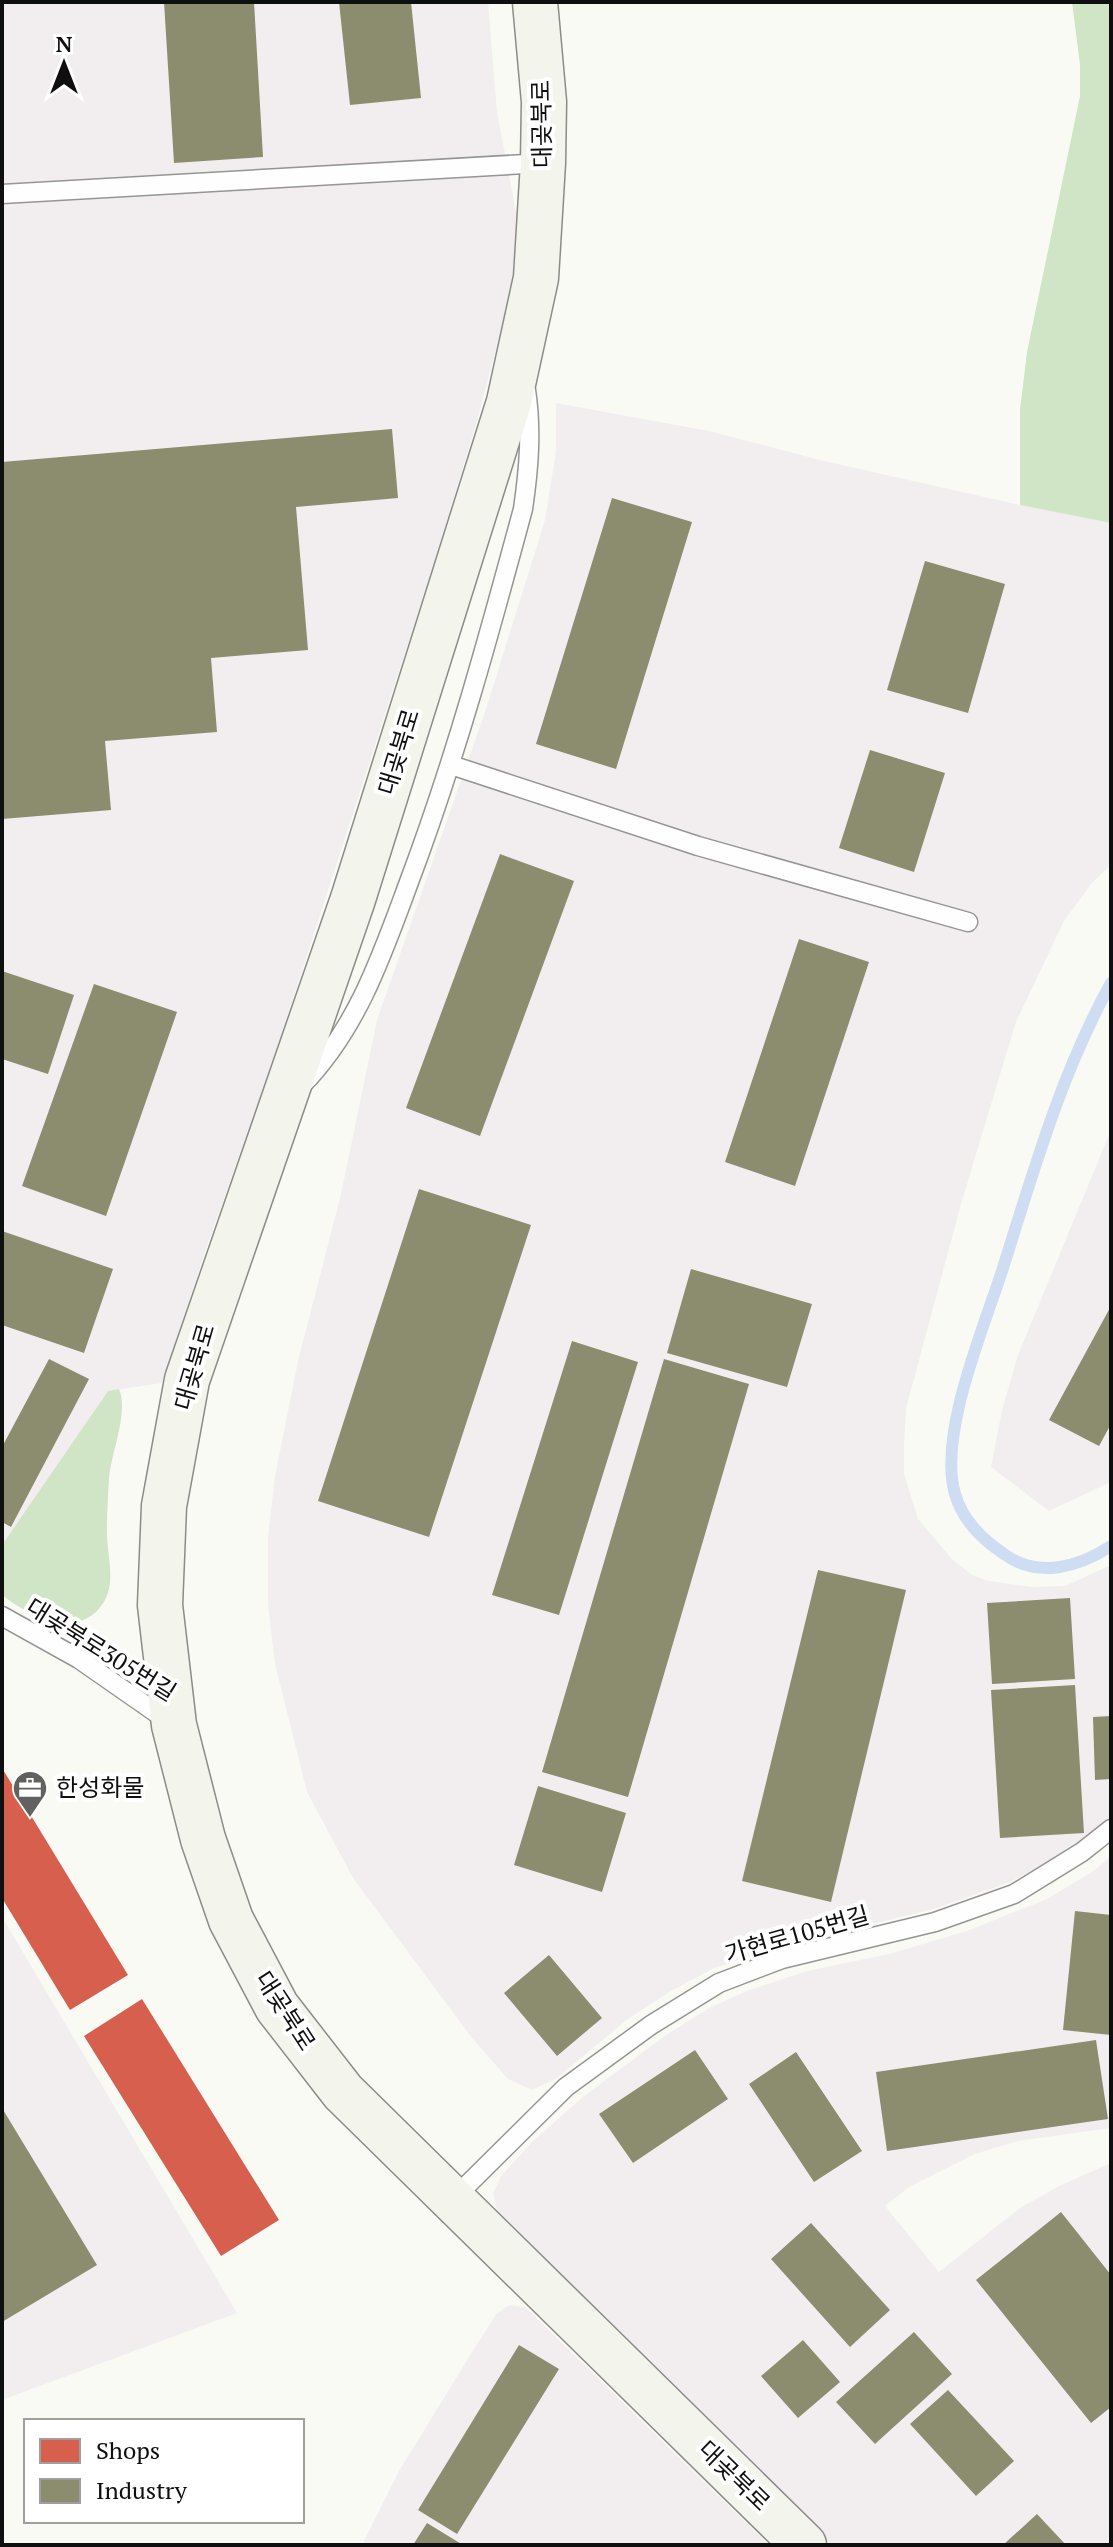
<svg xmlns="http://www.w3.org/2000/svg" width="1113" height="2547" font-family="'PT Serif','Noto Sans KR',serif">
<rect width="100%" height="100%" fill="#fafaf5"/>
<path fill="#f2eef0" d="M2,2H488L497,112L517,217L513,285L477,421L435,560L280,1039L204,1255L162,1383L108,1391L2,1545Z
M556,403L709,431L824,461L1020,505L1111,523V865L1091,884L1064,921L1016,1022L961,1204L906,1409L904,1444V1474L918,1519L952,1559L972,1575L989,1581L1033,1587L1065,1586L1111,1565V1819L1069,1852L1010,1882L937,1908L760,1952L712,1969L671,1991L628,2019L557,2078L532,2090L508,2079L472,2038L353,1878L307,1792L275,1664L268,1604V1537L275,1476L298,1361L341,1194L377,1020L486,709L545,520L556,451Z
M1111,1130V1482L1049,1511L991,1467L1002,1410L1018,1355Z
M1111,1856V2128L1018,2141L975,2154L909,2187L885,2206L939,2272L1020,2208L1059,2186L1111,2163V2545H832L608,2328L498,2214L493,2194L501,2176L533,2141L584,2096L666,2035L711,2007L747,1991L807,1971L889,1954L967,1931L1047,1899L1095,1870Z
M2,1917L237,2313L2,2400Z
M510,2305L525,2307L769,2545H362L399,2471L469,2357L497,2313Z"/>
<path fill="#cfe5c6" d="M1072,2H1111V523L1020,505V410L1027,352L1080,96V65Z
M119,1389C129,1412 111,1453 109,1479C108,1496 107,1512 107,1529C106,1557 120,1588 97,1611C87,1620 77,1624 63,1622C41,1619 19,1609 2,1595V1545L108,1391Z"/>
<path fill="#d6604d" d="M2,1768L128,1975L70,2010L2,1898Z
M142,1999L279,2220L221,2256L84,2036Z"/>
<path fill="#8c8c6e" d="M164,2H254L263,157L174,163Z
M339,2H411L421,98L350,105Z
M392,429L398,498L296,507L308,650L211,658L217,732L105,741L111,810L2,819V462Z
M612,498L692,522L616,769L536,744Z
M925,561L1005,584L968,713L887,690Z
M870,750L945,773L914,872L839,848Z
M500,854L574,881L480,1136L406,1108Z
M799,939L869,962L795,1186L725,1162Z
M2,971L74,995L48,1074L2,1059Z
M94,984L177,1012L106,1216L22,1186Z
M419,1189L531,1225L429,1537L318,1501Z
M2,1231L113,1269L84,1353L2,1325Z
M691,1269L812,1304L787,1387L667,1353Z
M1111,1306V1424L1099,1446L1049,1420Z
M572,1341L638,1362L559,1615L492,1595Z
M49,1359L89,1379L11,1527L2,1522V1447Z
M664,1359L749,1384L628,1797L542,1772Z
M818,1570L906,1590L831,1902L742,1881Z
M1070,1598L1075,1679L992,1684L987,1603Z
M1075,1685L1084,1833L1000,1838L991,1690Z
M1111,1716V1779L1095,1780L1093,1717Z
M538,1786L626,1813L602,1892L514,1865Z
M1075,1911L1111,1915V2035L1063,2030Z
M549,1955L602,2018L557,2056L504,1993Z
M1096,2040L1108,2119L887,2151L876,2072Z
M695,2050L728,2099L633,2163L599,2114Z
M796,2052L862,2151L814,2182L749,2084Z
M2,2108L97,2265L2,2322Z
M1061,2212L1111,2275V2407L1091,2423L976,2280Z
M811,2223L890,2310L850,2347L771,2259Z
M914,2332L952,2374L875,2444L836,2402Z
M803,2340L840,2382L798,2418L761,2376Z
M519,2345L559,2369L457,2534L418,2510Z
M948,2390L1014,2461L976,2496L910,2424Z
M1037,2514L1066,2545H1003Z
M427,2523L463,2545H413Z"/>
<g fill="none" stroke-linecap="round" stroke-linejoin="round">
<path stroke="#ceddf2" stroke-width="12" d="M1111,983C1061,1073 1033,1173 1002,1271C983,1330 938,1435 955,1494C963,1521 982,1539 1004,1554C1038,1579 1079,1567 1111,1546"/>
<defs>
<path id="lane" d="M2,194L543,163
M451,765L698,846L968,922
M302,1085C357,1029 382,955 409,882C455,760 489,635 523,509C529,468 532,430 526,390
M2,1616L79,1659L168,1721
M452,2200L566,2087L651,2025L719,1983L782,1959L935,1922L1014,1894L1082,1852L1111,1829"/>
<path id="secondary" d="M535,2L544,102L543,163L536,278L509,402L353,899L187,1380L164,1506L160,1605L174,1725L203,1839L231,1920L277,2007L343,2092L804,2545"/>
</defs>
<use href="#lane" stroke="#959593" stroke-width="21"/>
<use href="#secondary" stroke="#8b8b89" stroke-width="47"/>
<use href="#lane" stroke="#fefefe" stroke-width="18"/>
<use href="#secondary" stroke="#f3f4eb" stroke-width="44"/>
</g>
<defs>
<symbol id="office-pin" viewBox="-11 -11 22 30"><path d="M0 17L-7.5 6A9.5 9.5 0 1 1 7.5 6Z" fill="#616160" stroke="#fff"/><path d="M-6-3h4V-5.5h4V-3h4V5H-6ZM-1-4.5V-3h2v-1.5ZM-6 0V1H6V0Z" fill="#fff"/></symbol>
</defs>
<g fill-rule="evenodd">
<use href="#office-pin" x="10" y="1768" width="40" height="54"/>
</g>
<g text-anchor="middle" stroke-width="8" stroke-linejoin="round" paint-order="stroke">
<g font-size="24" fill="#0f0f0f" stroke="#fff">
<text transform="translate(542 124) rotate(-91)" y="8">대곶북로</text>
<text transform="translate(399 752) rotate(-73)" y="8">대곶북로</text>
<text transform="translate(195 1367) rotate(-74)" y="8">대곶북로</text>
<text transform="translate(101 1650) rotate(32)" y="8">대곶북로305번길</text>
<text transform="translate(797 1935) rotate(-16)" y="8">가현로105번길</text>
<text transform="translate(285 2011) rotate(57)" y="8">대곶북로</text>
<text transform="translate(734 2476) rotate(44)" y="8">대곶북로</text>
</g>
<g font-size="24" fill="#0f0f0f" stroke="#fff" text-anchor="start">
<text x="56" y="1796">한성화물</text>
</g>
</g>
<rect width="1113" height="2547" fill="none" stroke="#0f0f0f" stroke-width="8"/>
<rect x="24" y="2419" width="280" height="104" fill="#ffffff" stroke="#9f9f9f" stroke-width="2"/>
<rect x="40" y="2439" width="40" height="24" fill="#d6604d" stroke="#9f9f9f" stroke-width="2"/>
<text x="96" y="2459" font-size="24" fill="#0f0f0f">Shops</text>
<rect x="40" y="2479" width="40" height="24" fill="#8c8c6e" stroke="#9f9f9f" stroke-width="2"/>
<text x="96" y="2499" font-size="24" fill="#0f0f0f">Industry</text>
<g transform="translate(64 64)" stroke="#ffffff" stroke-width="6" paint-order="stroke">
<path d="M0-6L14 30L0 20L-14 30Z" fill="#0f0f0f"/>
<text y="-12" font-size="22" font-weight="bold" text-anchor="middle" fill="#0f0f0f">N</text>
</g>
</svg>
